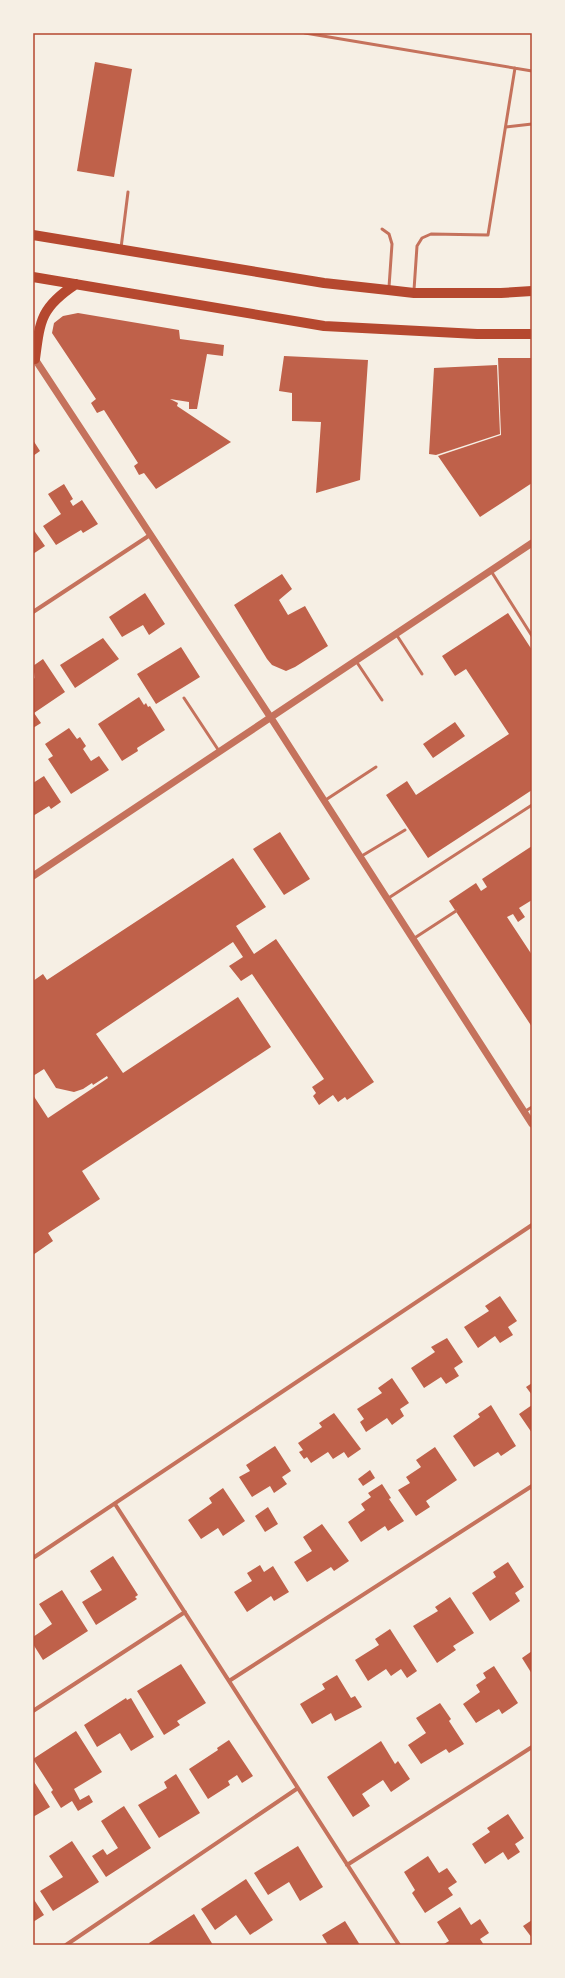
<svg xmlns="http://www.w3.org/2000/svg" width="565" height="1978" font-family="Raleway,sans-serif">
<rect width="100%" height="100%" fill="#f6efe4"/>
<path fill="#bf614a" d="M95,62L132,69L114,177L77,171Z
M78,313L179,330L180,339L224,345L223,356L207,354L197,409H189V402L170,399L178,403L177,406L231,442L156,489L144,473L139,475L134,466L138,463L104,410L97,413L91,403L96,399L52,333L54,323L63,316Z
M284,356L368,360L360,480L316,493L321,422L292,421V393L279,391Z
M498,358H532V483L480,517L438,456L501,435Z
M497,365L500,434L436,455L429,454L434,368Z
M33,440L40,451L33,456Z
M64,484L73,499L70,501L73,506L82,500L98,524L83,533L81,530L56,545L43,526L61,514L48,494Z
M33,529L45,546L33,554Z
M282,574L292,589L279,600L288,615L305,606L328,646L295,667L286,671L272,665L267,659L234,605Z
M145,593L165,624L149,635L143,625L122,637L109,617Z
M508,613L532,650V790L428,858L386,795L407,781L416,795L509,734L466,669L455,676L442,656Z
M103,638L119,659L75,688L60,665Z
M181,647L200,677L156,704L137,674Z
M43,659L65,692L34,713L41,723L33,728V679L35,678L33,666Z
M139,697L144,705L146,703L148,707L150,706L165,730L137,748L138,751L122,761L98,724Z
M455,722L465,736L433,758L423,744Z
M69,728L77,739L80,737L86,746L83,749L91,761L99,756L109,770L71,794L48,759L53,756L45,744Z
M44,776L61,802L51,809L49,806L33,816V783Z
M280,832L310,879L284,895L253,849Z
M532,846V900L519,908L525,917L518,922L513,914L507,917L532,955V1027L449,901L476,883L481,891L487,887L482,879Z
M233,858L266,907L236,926L254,954L276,939L374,1082L347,1100L345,1097L338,1102L333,1095L319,1105L313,1096L316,1093L312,1087L324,1079L252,974L241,981L229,966L243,957L233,942L96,1034L123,1073L238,997L271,1047L82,1171L100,1199L48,1233L53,1241L33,1255V1095L48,1118L108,1078L107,1076L93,1085L92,1083L83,1089L74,1092L56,1088L44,1069L33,1076V981L43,974L47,980Z
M500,1296L517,1321L508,1327L513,1335L500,1343L495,1336L478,1348L464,1327L489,1311L485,1306Z
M447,1338L463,1362L454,1368L459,1376L446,1384L441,1377L424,1388L411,1368L435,1352L431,1347Z
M392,1378L409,1403L400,1409L404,1416L392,1425L387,1418L366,1432L360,1422L364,1419L357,1409L382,1393L378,1388Z
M532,1383V1395L526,1387Z
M491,1405L516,1446L501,1456L498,1452L474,1467L453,1436L480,1417L478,1414Z
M532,1405V1433L519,1414Z
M334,1413L361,1449L348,1458L344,1452L333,1459L328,1452L311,1463L307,1457L304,1459L299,1452L303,1450L298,1443L322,1427L319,1423Z
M275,1446L291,1471L282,1477L287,1484L274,1493L270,1486L252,1497L239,1477L250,1471L246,1465Z
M435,1447L457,1480L426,1501L430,1507L416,1516L398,1490L410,1483L406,1477L421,1467L416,1460Z
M370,1470L375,1478L363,1486L358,1479Z
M382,1484L391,1498L389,1499L404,1521L388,1531L385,1526L361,1542L348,1522L365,1510L361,1504L371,1497L368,1493Z
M223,1488L245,1521L223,1536L218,1528L201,1539L188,1520L212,1503L209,1498Z
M268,1507L278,1524L265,1532L255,1516Z
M322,1524L349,1561L334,1571L331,1567L307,1582L294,1562L312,1551L303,1537Z
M113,1556L138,1595L135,1597L137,1599L96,1625L82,1602L102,1590L90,1571Z
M508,1562L524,1587L515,1593L520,1601L490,1621L472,1593L496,1577L493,1572Z
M260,1565L264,1572L273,1566L289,1592L274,1601L271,1596L247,1612L234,1592L252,1581L247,1573Z
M62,1590L88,1631L43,1660L33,1644V1637L52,1624L39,1604Z
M450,1597L474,1633L453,1646L456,1650L437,1663L413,1626L438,1611L435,1607Z
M390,1629L417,1671L407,1678L401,1669L391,1676L386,1669L368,1681L355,1660L379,1645L375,1639Z
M532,1651V1674L522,1658Z
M181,1664L206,1703L177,1721L180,1725L164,1735L137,1691Z
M494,1666L518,1703L502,1714L499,1709L476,1723L463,1704L480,1692L476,1685L486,1678L483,1673Z
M337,1675L351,1698L355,1696L362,1707L335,1721L331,1713L312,1724L300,1704L325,1689L322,1684Z
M126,1698L127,1700L131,1698L154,1737L131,1751L120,1733L97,1747L84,1725Z
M440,1703L451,1719L449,1721L464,1744L449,1753L446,1749L421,1764L408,1745L426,1733L416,1718Z
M76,1731L102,1772L74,1789L80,1800L89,1795L93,1802L78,1811L72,1801L61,1808L51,1792L53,1790L33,1759Z
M229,1740L253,1776L242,1783L237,1775L228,1781L230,1785L208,1799L189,1769L218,1750L217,1748Z
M381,1741L395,1764L398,1761L410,1779L391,1792L383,1780L362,1794L370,1806L353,1817L327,1777Z
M176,1774L200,1813L159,1838L138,1805L167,1788L164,1782Z
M33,1780L50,1807L33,1817Z
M124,1806L151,1848L106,1877L92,1856L103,1849L107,1855L118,1848L101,1821Z
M508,1814L524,1838L515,1844L520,1852L508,1860L503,1852L485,1864L472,1844L490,1832L487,1828Z
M72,1841L99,1882L53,1911L40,1891L63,1877L49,1856Z
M298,1846L323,1887L300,1901L289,1882L268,1895L254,1873Z
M428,1856L439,1873L447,1868L457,1882L448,1888L453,1895L425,1913L412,1893L415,1890L404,1872Z
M246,1879L273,1920L250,1935L236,1915L215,1930L201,1909Z
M33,1898L44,1915L33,1922Z
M460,1907L471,1925L480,1919L489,1933L480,1939L484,1945L444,1944L449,1941L437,1922Z
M194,1914L213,1945H150L149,1943Z
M532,1920V1938L523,1926Z
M345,1921L360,1945H328L322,1935Z"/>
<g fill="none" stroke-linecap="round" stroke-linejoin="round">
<path stroke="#c5725c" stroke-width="3" d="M305,33L532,71
M506,127L532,124
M382,229L389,234L392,244L389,287
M121,248L128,192
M414,290L417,246L422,238L431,234L488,235L515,68
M491,571L532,636
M396,634L422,674
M356,661L382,700
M184,698L219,751
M324,801L376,767
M360,857L405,830
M387,899L532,805
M413,939L456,911
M524,1112L532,1107"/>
<path stroke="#c5725c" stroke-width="4" d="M33,612L150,535
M115,1504L399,1945
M33,1558L532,1225
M229,1681L532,1486
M33,1711L185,1612
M347,1865L532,1747
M66,1945L298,1788"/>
<path stroke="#c5725c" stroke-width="7" d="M33,356L271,718L532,1124
M33,876L532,543"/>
<path stroke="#b5482f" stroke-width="10" d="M33,235L324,283L388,290L414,293H501L532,291
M33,277L324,326L477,334H532
M35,359C40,320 41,307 76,284"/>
</g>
<rect width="565" height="1978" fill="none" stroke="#f6efe4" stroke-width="68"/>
<rect x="34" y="34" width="497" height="1910" fill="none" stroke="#b5482f" stroke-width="1.5"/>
</svg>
